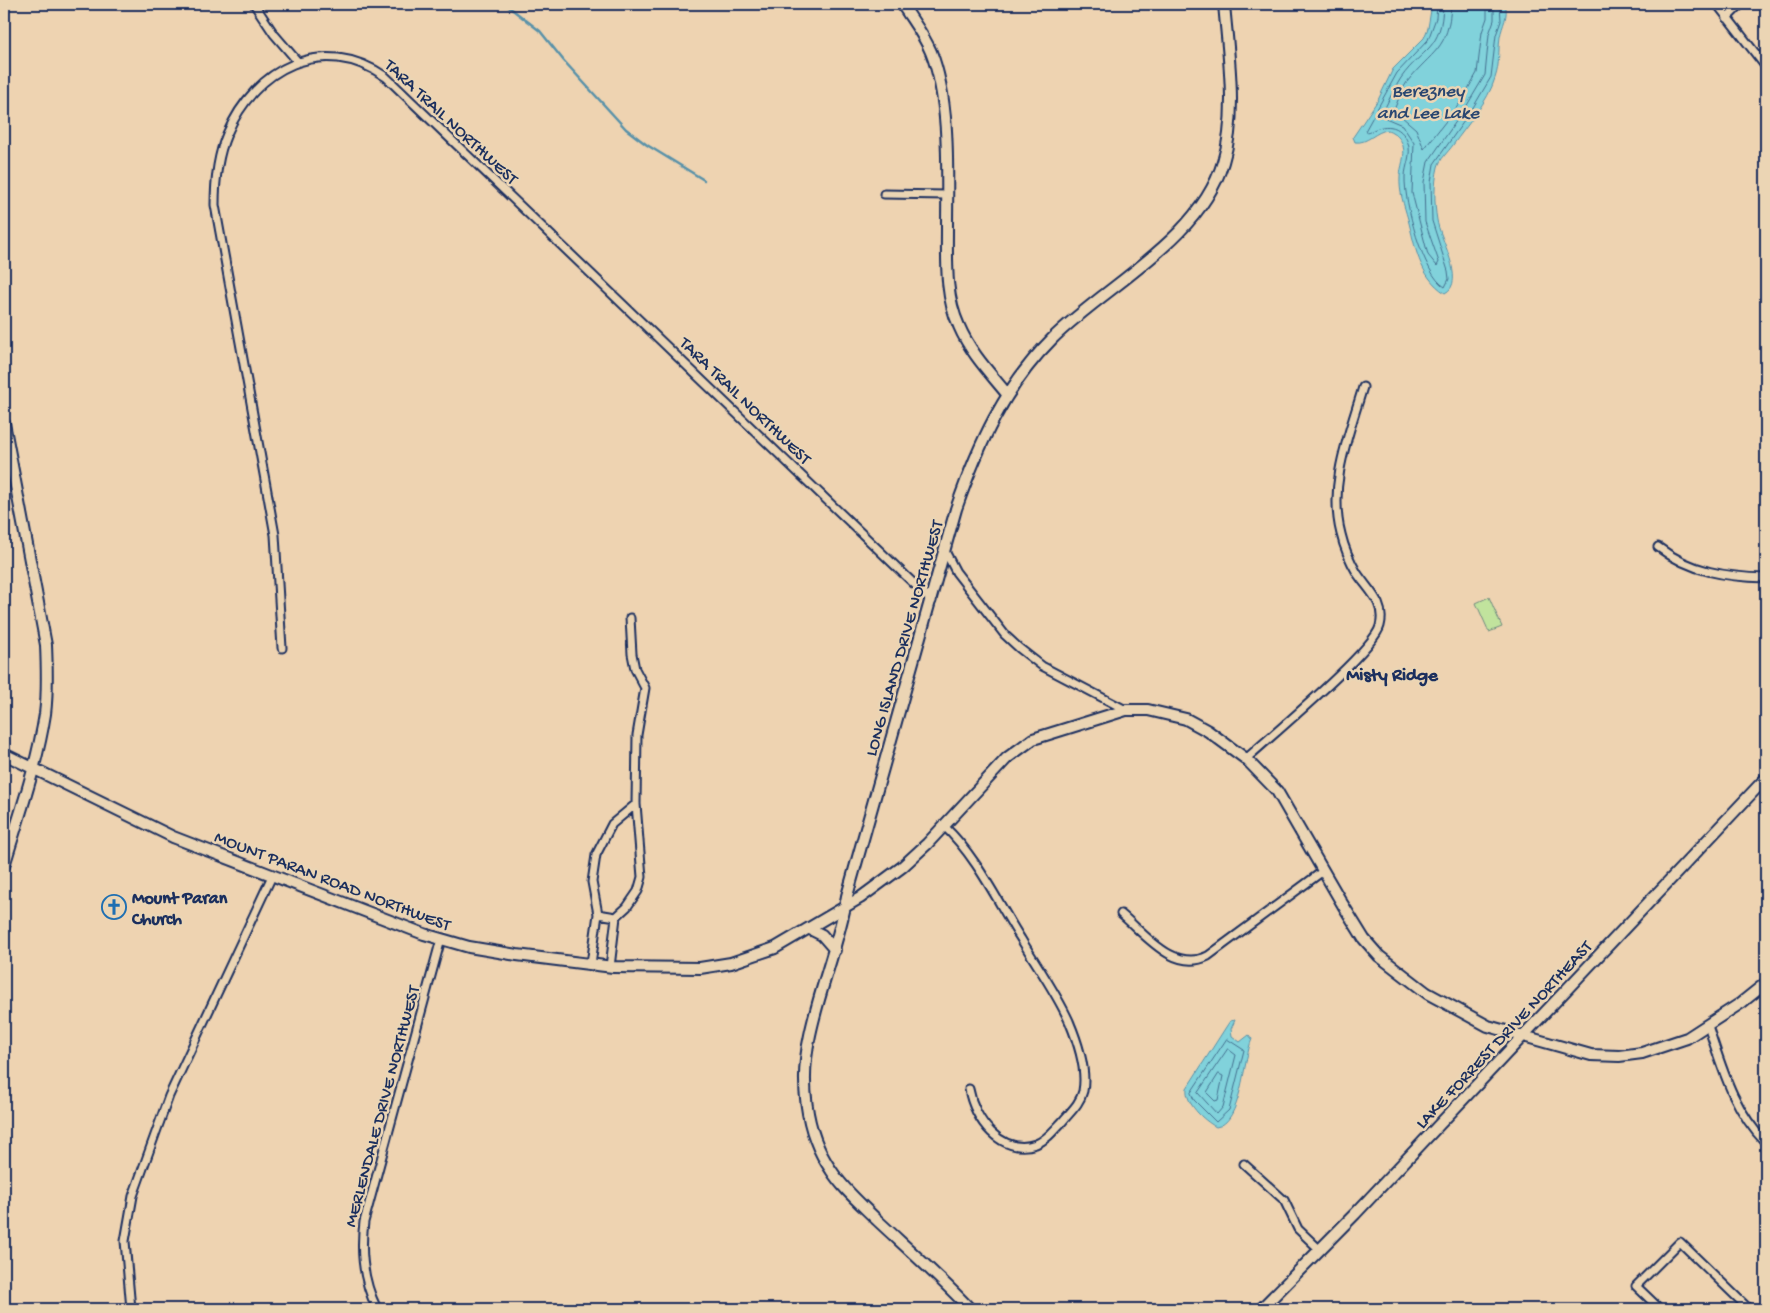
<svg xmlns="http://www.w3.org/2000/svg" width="1770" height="1313" font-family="'Gochi Hand',sans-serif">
<rect width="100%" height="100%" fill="#eed3b1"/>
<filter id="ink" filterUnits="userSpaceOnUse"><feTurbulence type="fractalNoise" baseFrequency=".02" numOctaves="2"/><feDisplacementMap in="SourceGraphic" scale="10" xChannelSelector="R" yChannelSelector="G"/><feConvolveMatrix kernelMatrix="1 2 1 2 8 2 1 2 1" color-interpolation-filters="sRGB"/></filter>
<g filter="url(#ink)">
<path fill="#c1e39d" stroke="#6e897e" d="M1489,597L1502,627L1489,632L1476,603Z"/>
<path fill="#81d2db" stroke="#5891a9" d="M1432,4H1505C1509,16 1502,25 1500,37C1498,51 1500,64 1495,78C1488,102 1467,125 1453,145C1448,152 1440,159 1438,167C1434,184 1434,203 1437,220C1439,237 1467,282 1445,293C1419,276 1415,246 1408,219C1404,205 1399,192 1400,177C1400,167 1406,156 1403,146C1401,138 1395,133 1388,130C1375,131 1368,144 1355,142L1353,137L1378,100L1393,69L1424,38L1428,28Z
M1235,1020L1231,1029L1232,1036L1240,1042L1249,1035L1252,1039C1243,1059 1242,1124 1216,1127C1203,1120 1185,1103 1187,1088L1226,1027L1230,1021Z"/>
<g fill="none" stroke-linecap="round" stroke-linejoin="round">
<path stroke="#447090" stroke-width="1" d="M1437,4L1436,18L1428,40L1397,73L1365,131L1368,133C1383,123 1401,123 1408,143C1412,155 1405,166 1405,177C1404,201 1423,275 1445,287L1449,279L1448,271L1432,221L1431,182L1434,164L1471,111L1491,77L1496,35L1501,21L1500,4
M1443,4C1442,51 1423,47 1401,78C1393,90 1387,104 1381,116L1402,125L1414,143L1412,193L1428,255L1437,266L1439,262L1425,222L1424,182L1428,162L1466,107L1485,75L1489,34L1494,20V4
M1451,4C1449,51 1432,50 1407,82C1401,90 1398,101 1394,110L1416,129L1424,149L1460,103L1477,73L1482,32L1487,18V4
M1227,1039L1244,1050L1229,1110L1216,1122L1194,1100L1191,1093Z
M1228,1049L1236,1055L1223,1107L1217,1114L1198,1093Z
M1219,1074L1223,1076L1218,1100L1215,1101L1207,1093Z"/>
<path stroke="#5891a9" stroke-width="2.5" d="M505,4L540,31L564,61L626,129L647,145L704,180"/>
<defs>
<path id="street" d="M254,4L274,34L298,62
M1717,4L1766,67
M1727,18L1741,4
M884,194L947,195
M1658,547C1691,572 1726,577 1766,578
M945,551L956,572L1005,635L1019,648L1042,666L1126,710
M282,648L275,535L215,205C215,181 217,157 227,134C255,68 322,33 386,77L932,601
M1246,759C1271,736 1374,650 1380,626C1386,603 1368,590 1357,573C1350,561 1344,547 1341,534C1328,485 1349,434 1363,387
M944,826C977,857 997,901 1021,939C1037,966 1056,992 1069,1021C1077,1040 1087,1070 1083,1091C1080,1104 1070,1112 1062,1122C1054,1130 1047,1140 1036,1144C1001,1156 974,1119 969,1089
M598,914L616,917
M1121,914C1145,934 1174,973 1208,956L1323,871
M591,964L598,914L592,882L596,855L612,824L636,804
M610,967L616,917L627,907L638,891L642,877L636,804L637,735L645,688L635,669L632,654L630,618
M1708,1026C1723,1070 1733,1109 1766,1143
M1244,1164L1284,1200L1298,1229L1319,1249
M131,1309L125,1241L133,1196L169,1096L272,876
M377,1309C363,1281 360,1253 364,1222L441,939
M624,1309H629
M1660,1309L1636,1286L1680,1242L1749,1309"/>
<path id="secondary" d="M902,4C912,20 924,35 931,52C951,102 947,176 947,229C947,262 945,296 959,326C970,352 989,372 1007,394
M4,423L46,645C47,668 48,691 45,714C37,766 19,816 4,866
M4,754L173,837L424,934L469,947L517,955L613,967L700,968L731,963L775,948L860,898L902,867L927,844L1007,758L1033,739L1126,710H1148L1186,719L1208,731L1246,759L1277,791L1343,905L1364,939L1379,956L1427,993L1488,1026L1591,1055L1619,1056L1642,1053L1687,1038L1741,1003L1766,983
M810,929L822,935L835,950
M970,1309C941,1278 908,1249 877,1220C861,1204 843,1189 831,1170C804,1131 800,1079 810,1035C820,987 839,943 847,896L956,509C978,446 1004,387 1052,339C1106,285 1200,240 1223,162C1238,114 1228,53 1224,4
M1261,1309L1355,1214L1766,778"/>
</defs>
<use href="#street" stroke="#1b2f5e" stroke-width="11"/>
<use href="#secondary" stroke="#1b2f5e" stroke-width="14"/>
<use href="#street" stroke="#ebd5b4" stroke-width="7"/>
<use href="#secondary" stroke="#ebd5b4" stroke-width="10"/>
</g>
</g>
<defs>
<symbol id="church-ring" viewBox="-11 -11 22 22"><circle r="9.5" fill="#ebd5b4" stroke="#1f6fb2" stroke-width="1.5"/><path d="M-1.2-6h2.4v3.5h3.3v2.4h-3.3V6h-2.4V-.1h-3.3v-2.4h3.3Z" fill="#1f6fb2"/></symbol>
</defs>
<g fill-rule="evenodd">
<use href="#church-ring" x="100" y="893" width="28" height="28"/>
</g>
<g text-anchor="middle" stroke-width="5" stroke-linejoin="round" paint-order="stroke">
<g font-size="18" fill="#1b2f5e" stroke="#ebd5b4">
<text transform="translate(452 121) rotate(43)" y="6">TARA TRAIL NORTHWEST</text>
<text transform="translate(746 400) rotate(44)" y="6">TARA TRAIL NORTHWEST</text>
<text transform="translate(903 638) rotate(-74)" y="6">LONG ISLAND DRIVE NORTHWEST</text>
<text transform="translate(333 880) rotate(21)" y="6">MOUNT PARAN ROAD NORTHWEST</text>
<text transform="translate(1503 1034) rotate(-47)" y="6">LAKE FORREST DRIVE NORTHEAST</text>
<text transform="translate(381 1106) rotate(-75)" y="6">MERLENDALE DRIVE NORTHWEST</text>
</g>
<g font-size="18" font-weight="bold" fill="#1b2f5e" stroke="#ebd5b4" text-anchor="start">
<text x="132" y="903">Mount Paran<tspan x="132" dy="21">Church</tspan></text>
</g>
<g font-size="19" font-style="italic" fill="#2a4771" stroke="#ebd5b4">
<text x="1428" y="96">Berezney<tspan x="1428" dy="22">and Lee Lake</tspan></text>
</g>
<g font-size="19" font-weight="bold" fill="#1b2f5e" stroke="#ebd5b4">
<text x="1392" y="680">Misty Ridge</text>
</g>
</g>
<rect width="1770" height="1313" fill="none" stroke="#ebd5b4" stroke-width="20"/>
<rect x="10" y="10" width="1750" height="1293" fill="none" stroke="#1b2f5e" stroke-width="2" filter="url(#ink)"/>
</svg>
